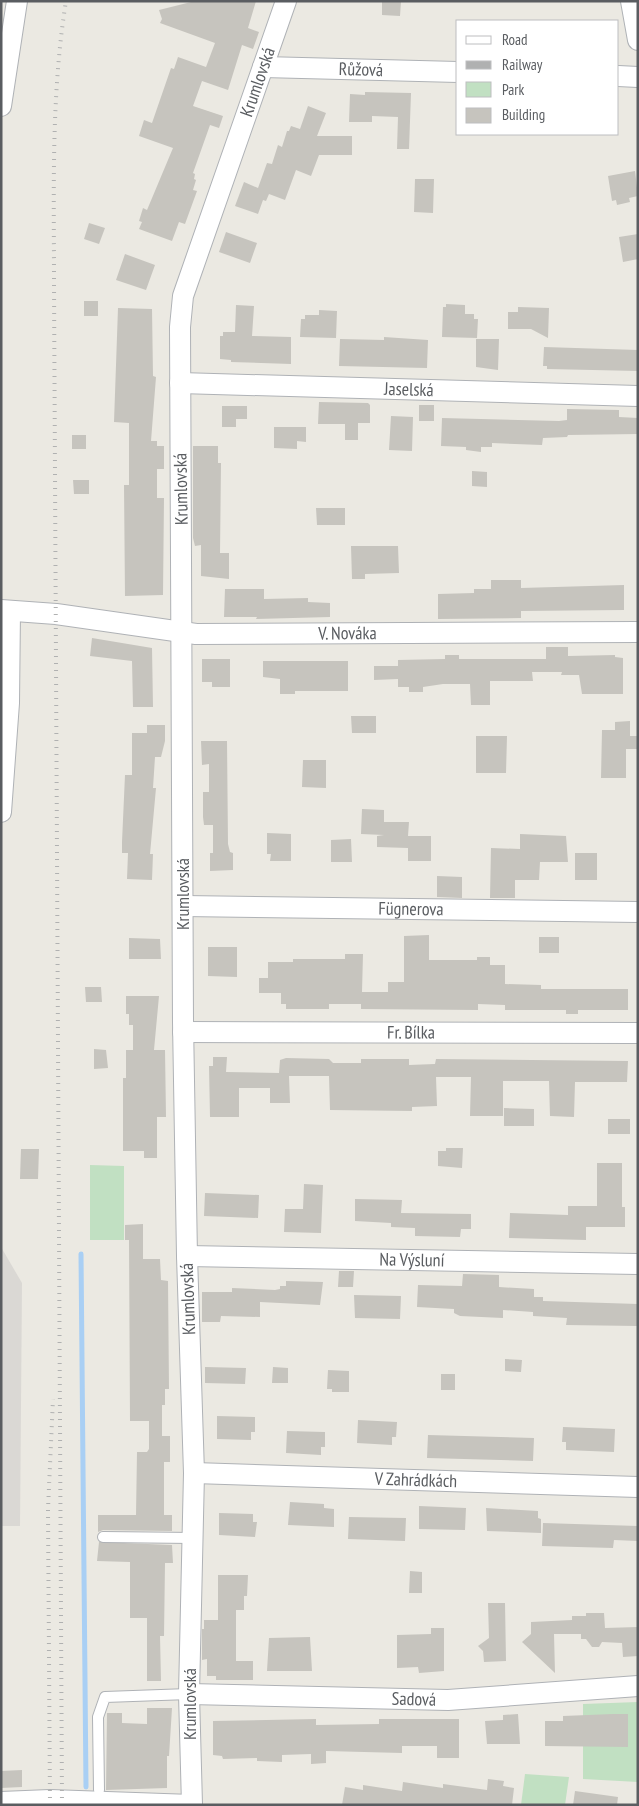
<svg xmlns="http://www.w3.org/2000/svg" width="639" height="1806" font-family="'PT Sans Narrow',sans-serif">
<rect width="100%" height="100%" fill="#ebe9e2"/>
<path fill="#dad8d4" d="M1,1247L22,1283L20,1526H1Z"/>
<path fill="#c1e0c2" d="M90,1165L124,1166V1240H90Z
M638,1702V1782L583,1779V1704Z
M525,1774L569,1777L565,1805H521Z"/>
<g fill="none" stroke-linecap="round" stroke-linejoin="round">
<path stroke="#a9cff4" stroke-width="5" d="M81,1254L86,1787"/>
</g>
<path fill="#c6c4be" d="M195,1H256L248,28L259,32L253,49L242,45L228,90L202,81L193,106L223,116L219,128L210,125L193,173L195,174L194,179L196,180L193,190L197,191L185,224L179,222L172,241L139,229L142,222L139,221L143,208L147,210L173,148L139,136L144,120L152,123L171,68L174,69L178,57L206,67L215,43L160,23L162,19L159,10Z
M382,1H401L400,16L382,15Z
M365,92L411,93L409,149H397L398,117L372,116V122H349L350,94L365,95Z
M308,106L326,113L317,136H352V155H319L311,176L296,170L285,200L269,194L266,201L263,200L258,214L235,206L244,182L258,188L267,163L272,164L278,145L282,147L287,131H289L291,126L300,129Z
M635,171L638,196L629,198L630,202L617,205L616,200L612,201L608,176Z
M415,179H434L433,213L414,212Z
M89,223L105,228L99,244L84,239Z
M226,232L257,243L250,263L219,252Z
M638,234V259L623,262L619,237Z
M125,254L155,265L146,290L116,280Z
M84,301H98V316H84Z
M446,304L465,305V314H474V319H478L477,338L442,337L443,307H446Z
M236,305L254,306L252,336L291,337V364L231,362V360L220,359V336H223V332H235Z
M518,307L549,308L548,338L531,329H508V312H518Z
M118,308L152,309L153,376L156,377L151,441H157V446H164V469H157V498H164L163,595L125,596L124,485H129V423L114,422Z
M319,310L337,311L336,338L300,337L301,319H305V315H319Z
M384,337L428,340L427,368L339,366L340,339L384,340Z
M476,339H499L498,370L476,367Z
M544,347L638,350V371L547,369V366H543Z
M319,402L368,403L370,405V423H358V440H345V424H318Z
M419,405H434V421H419Z
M222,406H247V419H236V427H222Z
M567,409L619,410V417L638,418V434L568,435L567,437L543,438L542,445L492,443V447H481V452L466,450V447L441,446L442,418L559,421L567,420Z
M391,416L413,417L412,451L389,450Z
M274,427H306V442L297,441V449L274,448Z
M72,435H86V449H72Z
M193,446H218V463H221L220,553H229V579L201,576V545L195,546L193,538Z
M472,471L487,472V487L472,486Z
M73,480H89V494H74Z
M316,508H345V525H317Z
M351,546H398L399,573L365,574V579H352Z
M491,580H521V588L624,585V610L521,611V618L438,619V594L474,593V589H491Z
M225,589H264V599L308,598V602L330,603V617L256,619L257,617H224Z
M92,638L152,648L153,707H133L132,661L90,656Z
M546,647H568V656L615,655V657L623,658V694H582L579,675H561L562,672H532L533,681H490V705H471L470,684H443L423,687V692H409V687H398V679L374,680V666H398V660L445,659V655H459V659H546Z
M202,659H230V687H212V682H202Z
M263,661H348V691H295V694H280V679L263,677Z
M351,716H376V733H352Z
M630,721V736H638V749H626V778H601L602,730H615V722Z
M147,725H165V741L161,757H155L153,788H156L150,854H153L152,880L127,879L128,853H122V842L125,775H132V733H147Z
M476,736H507L506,773H476Z
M201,741H227L228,844L230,852L233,853V870L210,871V853H213V825H204L203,817V792H209V764L202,765Z
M303,760H326V788L302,787Z
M362,809L384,810V822H409L408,836H431V861H408V848L377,847V836L384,835L361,834Z
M267,833L291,834V861H270L271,854H267Z
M520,834L566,836L568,862H540L539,880H515V898H490L491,848L520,849Z
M351,839L352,862H331V840Z
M575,853H597V880H575Z
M437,876L462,877V898L437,897Z
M429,935V960H477V957H490V965H505V984L541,985V989H628V1010H578V1014H566V1010H505V1005L478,1004V1010L361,1009V1004H329V1009H286V1004H281V993H259V978H268V962H293V959H345V954H363L362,992H388V982H404V936Z
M539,937H559V953H539Z
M129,938L160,939L161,959H129Z
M208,947H237V977L208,976Z
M85,987H101L102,1002H86Z
M126,996H159L154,1050H165L166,1117H157V1158H144V1151H123V1078H126V1050H133V1025H129V1014H126Z
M94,1049L106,1050L108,1068L94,1069Z
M213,1057H227L226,1072L279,1073L280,1060L286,1058L329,1059L333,1063H361V1059H409V1065L435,1064L436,1059L628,1061L627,1082H575L574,1117L550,1116L549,1081H503V1116H470L471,1077H436L437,1106L412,1107V1111L330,1110L329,1076H289L290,1103H270V1088H239V1117H210L209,1066H213Z
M504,1108L534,1109V1126H504Z
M608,1119H630V1134H608Z
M446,1148H463L462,1168L438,1166V1151H446Z
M21,1149H39L38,1179H20Z
M597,1163H622V1207H625V1227H586V1240L509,1238L510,1213L568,1215V1206H597Z
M304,1184L323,1185L321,1233L284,1232L285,1209H303Z
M205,1193L259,1195L258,1218L204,1216Z
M355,1199L402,1200L401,1213L471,1214V1229H461L460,1237L415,1236V1228L391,1227V1223L355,1221Z
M143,1224V1259H160L161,1280L168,1281L169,1389H165V1405H162V1436H170V1462H164V1515H172V1531L103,1530L98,1532V1515H136L137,1452H147L149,1449V1421H130L129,1240H125V1225Z
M339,1271H354L353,1287H338Z
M463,1274L499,1275V1287L534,1289V1297H543V1301L638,1304V1326L566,1325L567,1318L533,1316V1312L503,1310V1318L460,1316L454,1313V1309L417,1307L418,1285L462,1286Z
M286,1281L323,1282L320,1305L260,1302V1317L221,1316L220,1322H202V1292H232V1288L275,1290L280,1289V1286H286Z
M354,1295L401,1296L400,1319L355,1318Z
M505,1359L522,1360L521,1372L505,1371Z
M205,1367L246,1368L245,1384L205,1383Z
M273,1367L288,1368V1383H272Z
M328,1370L349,1371V1392H332V1389H327Z
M441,1374H455V1390H441Z
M217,1416L255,1417V1432H251V1440L217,1439Z
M358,1420L397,1422L396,1437H392V1445L357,1443Z
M563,1427L615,1429L614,1452L566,1450V1442H562Z
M287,1431L325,1432V1447H321V1455L286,1453Z
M428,1435L534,1438L533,1461L427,1458Z
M290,1502L324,1504V1508L334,1509V1527L288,1525Z
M419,1506L466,1508L465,1530L419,1529Z
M486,1508L538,1511V1518L541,1519V1533L487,1531Z
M219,1513L253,1514V1522H257L255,1537L219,1535Z
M349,1517L406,1518L405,1541L348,1539Z
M543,1523L638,1526V1541L614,1540L613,1548L542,1546Z
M99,1542L172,1545L173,1563H165L164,1636H160L161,1681H147V1618H130V1562L97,1561Z
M410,1571L422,1572V1593H409Z
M218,1575H248L247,1596H244V1610H236V1661H253V1680H216V1676H207V1659L202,1660V1629H204V1620H218Z
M488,1603H505L506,1661L484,1662L483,1651L478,1646L489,1638Z
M586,1613H604L605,1628L638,1627V1656L623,1657L622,1643L602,1642L599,1647H592L586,1639H581V1634H554L555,1673L522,1642L531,1634V1622L572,1620V1616H586Z
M431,1628H444V1671L419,1673L418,1667L397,1668V1635L431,1634Z
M310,1637L312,1671H267L269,1638Z
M147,1708H172L169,1756H167V1788L106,1790L107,1713H122V1723L147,1724Z
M518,1714L520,1744H487L485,1721L503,1720V1715Z
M613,1714H628V1747L545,1746V1721H563V1716Z
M316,1719V1725L379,1724V1719H459V1758H437V1746H402V1753L326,1751V1763L311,1764V1754L282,1755V1762L257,1761V1758L223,1759L222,1756L213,1755V1721Z
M22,1770V1787L1,1788V1771Z
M488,1779L504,1781L503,1786L514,1788L512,1805H342L345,1787L363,1790V1785L402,1791L403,1782L443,1788V1784L487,1790Z
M575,1791L618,1797L617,1805H573Z"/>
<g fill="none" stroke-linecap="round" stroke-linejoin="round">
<defs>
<path id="lane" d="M103,1537L193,1538
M99,1790L98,1717L105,1697L189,1694"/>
<g id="street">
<path d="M631,1L638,40"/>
<path id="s1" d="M263,67L458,72"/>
<path d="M618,76L638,77"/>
<path d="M1,106L17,1"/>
<path id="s2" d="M180,383L638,396"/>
<path id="s3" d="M1,610L56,614L196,634L638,632"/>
<path d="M1,812L9,703L10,611"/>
<path id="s4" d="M183,906L638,912"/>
<path id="s5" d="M183,1032L638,1033"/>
<path id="s6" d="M187,1256L638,1264"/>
<path id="s7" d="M194,1473L638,1487"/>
<path id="s8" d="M189,1694L448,1700L638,1686"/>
<path d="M1,1802L50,1800L192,1805"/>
<path id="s9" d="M192,1805L189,1694L194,1473L187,1256L183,1022L180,327L183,296L286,1"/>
</g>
</defs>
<use href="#lane" stroke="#afb2b6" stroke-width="12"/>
<use href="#street" stroke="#afb2b6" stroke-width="22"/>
<use href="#lane" stroke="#fff" stroke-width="10"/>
<use href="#street" stroke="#fff" stroke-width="20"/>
<path stroke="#b0b1b1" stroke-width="4" stroke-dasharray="1 6" stroke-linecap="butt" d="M50,1805L48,1509L53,1399
M62,1805L54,283C54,190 51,94 66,1"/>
</g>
<g text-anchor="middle" stroke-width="4" stroke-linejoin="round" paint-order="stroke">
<g font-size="18" fill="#5a5d61" stroke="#fff">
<text dy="6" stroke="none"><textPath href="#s1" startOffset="98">Růžová</textPath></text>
<text dy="6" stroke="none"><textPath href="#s9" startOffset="1736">Krumlovská</textPath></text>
<text dy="6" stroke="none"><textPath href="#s2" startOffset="229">Jaselská</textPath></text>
<text transform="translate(181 489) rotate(-91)" y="6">Krumlovská</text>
<text dy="6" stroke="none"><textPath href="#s3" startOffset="348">V. Nováka</textPath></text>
<text transform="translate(183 894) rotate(-90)" y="6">Krumlovská</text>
<text dy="6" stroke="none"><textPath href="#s4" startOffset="228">Fügnerova</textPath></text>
<text dy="6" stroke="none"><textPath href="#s5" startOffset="228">Fr. Bílka</textPath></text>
<text dy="6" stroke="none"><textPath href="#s6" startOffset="225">Na Výsluní</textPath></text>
<text transform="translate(188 1299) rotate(-92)" y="6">Krumlovská</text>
<text dy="6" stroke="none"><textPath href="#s7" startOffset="222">V Zahrádkách</textPath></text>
<text dy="6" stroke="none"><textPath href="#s8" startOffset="225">Sadová</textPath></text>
<text transform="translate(190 1704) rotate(-90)" y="6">Krumlovská</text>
</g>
</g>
<rect width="639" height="1806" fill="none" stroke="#5a5d61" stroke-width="5"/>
<rect x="456" y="20" width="162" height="115" fill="#ffffff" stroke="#bdbec0"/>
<rect x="466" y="36" width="25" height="8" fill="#ffffff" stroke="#bdbec0"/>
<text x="502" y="45" font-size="15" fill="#5a5d61">Road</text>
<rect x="466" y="61" width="25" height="8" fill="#b0b1b1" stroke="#bdbec0"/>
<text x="502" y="70" font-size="15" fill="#5a5d61">Railway</text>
<rect x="466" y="82" width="25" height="15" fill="#c1e0c2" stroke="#bdbec0"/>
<text x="502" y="95" font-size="15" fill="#5a5d61">Park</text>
<rect x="466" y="108" width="25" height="15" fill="#c6c4be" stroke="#bdbec0"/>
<text x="502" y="120" font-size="15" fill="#5a5d61">Building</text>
</svg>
